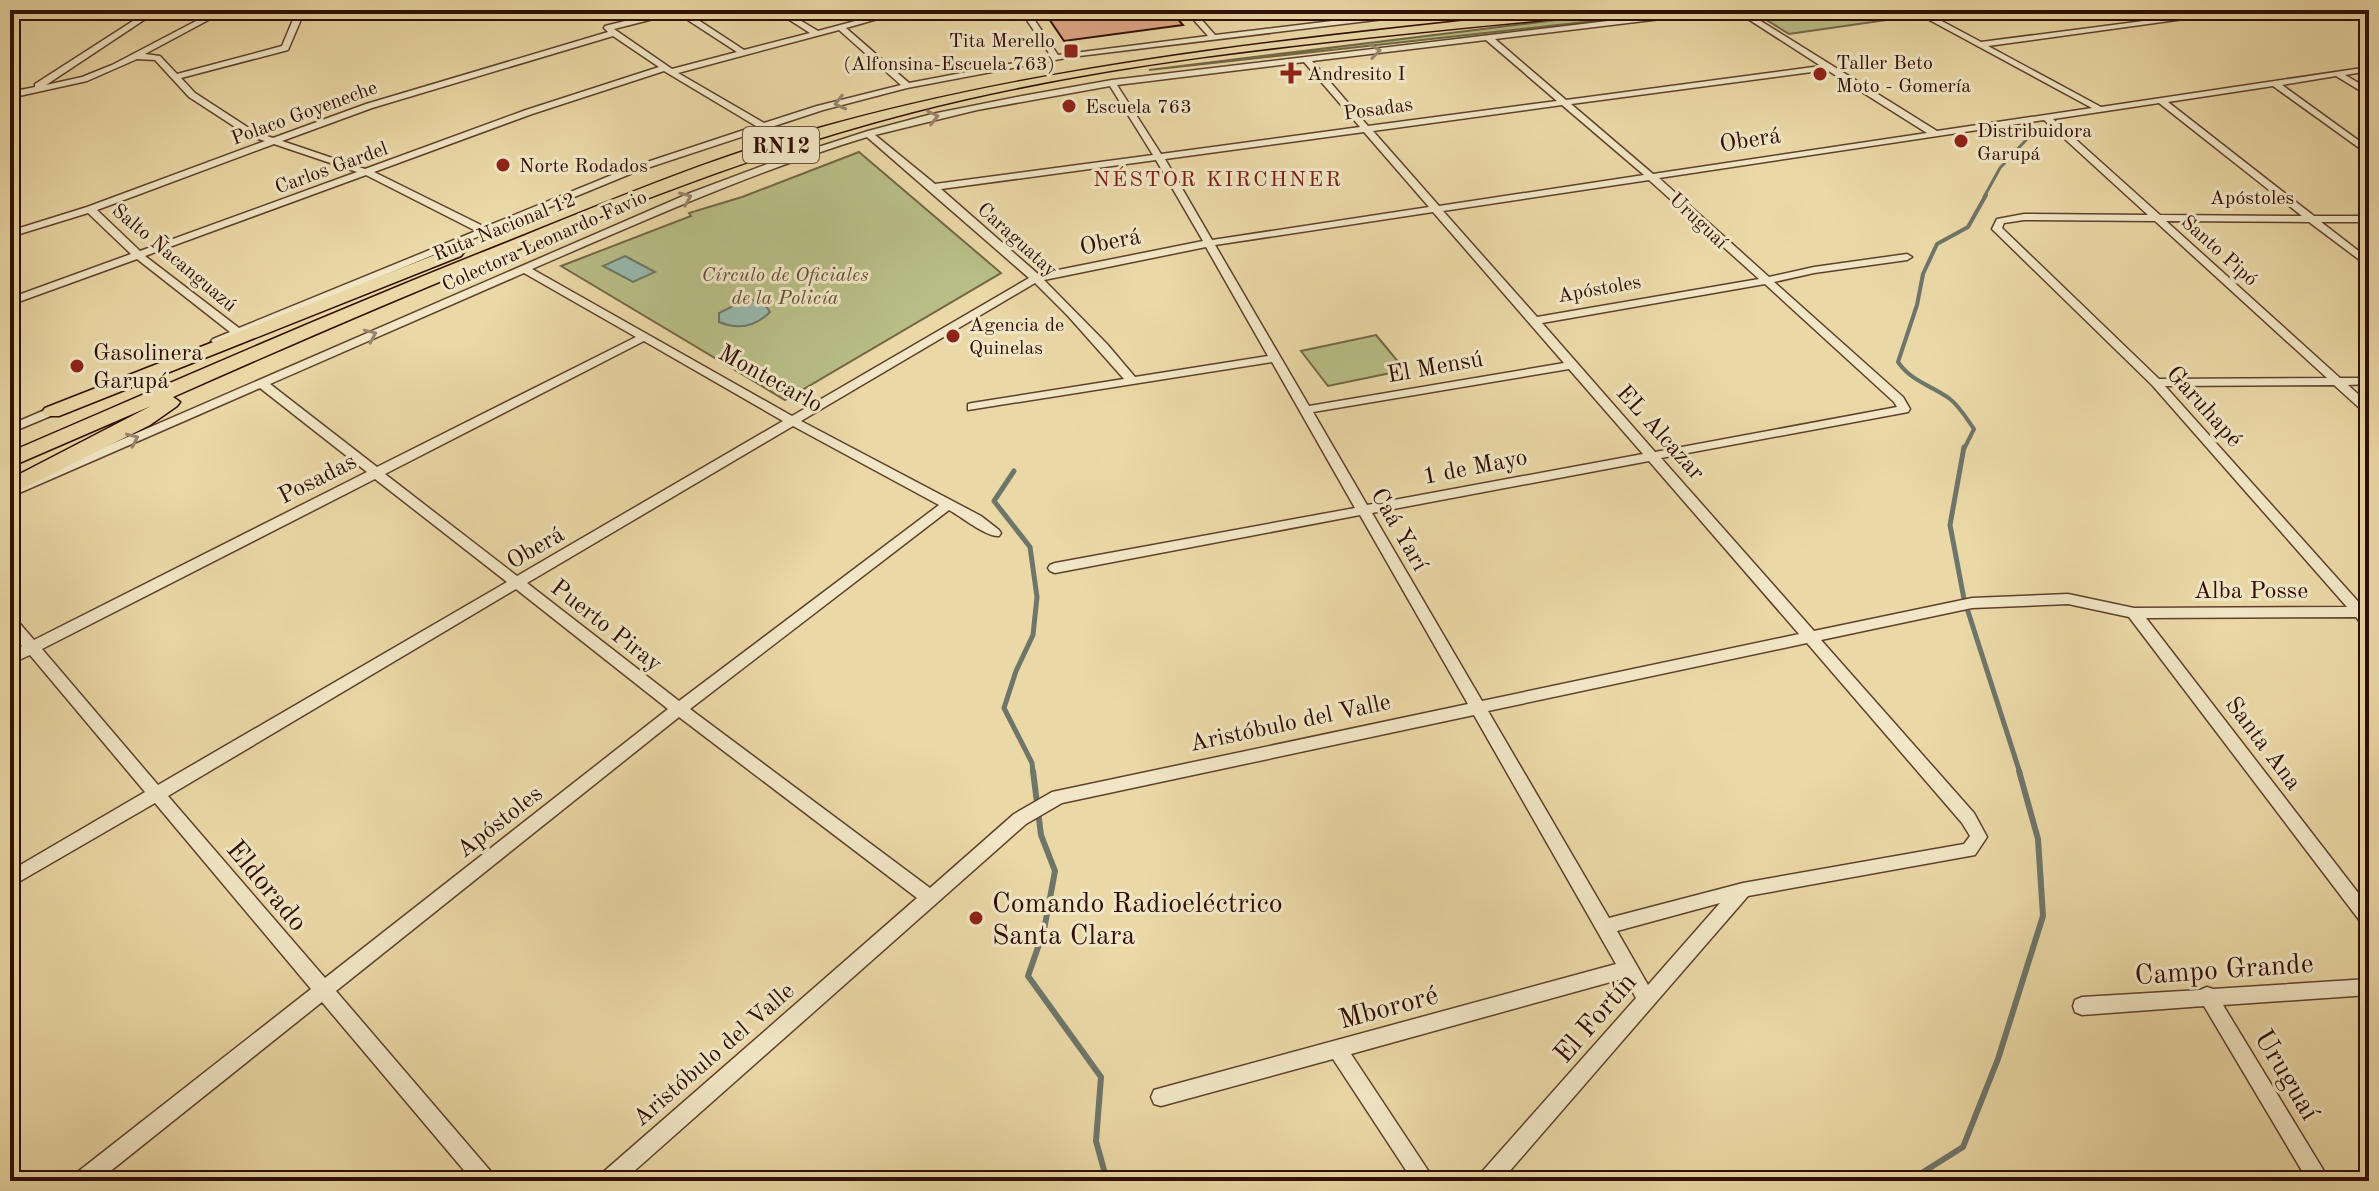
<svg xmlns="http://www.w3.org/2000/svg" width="2379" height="1191" font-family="'Old Standard TT',serif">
<rect width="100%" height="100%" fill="#ead8a6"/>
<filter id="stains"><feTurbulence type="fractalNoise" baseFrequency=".0025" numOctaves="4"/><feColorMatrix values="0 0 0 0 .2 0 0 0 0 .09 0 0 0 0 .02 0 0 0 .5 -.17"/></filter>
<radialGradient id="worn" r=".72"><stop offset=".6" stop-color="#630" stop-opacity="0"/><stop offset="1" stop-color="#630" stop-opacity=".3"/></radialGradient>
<path fill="#b8be86" stroke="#746644" stroke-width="2" d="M1637,10H1694L1149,70Z
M1905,10L1915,16L1789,34L1752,11Z
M859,152L1001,273L785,400L561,266L691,216L689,213L742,197Z
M1376,335L1405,370L1328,386L1301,351Z"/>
<path fill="#98b9ad" stroke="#6e7569" stroke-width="2" d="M625,256L655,272L633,282L603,266Z
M747,299L764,303L770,312C755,327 738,330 719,322V313Z"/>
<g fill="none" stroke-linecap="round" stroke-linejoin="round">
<path stroke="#6e7569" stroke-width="3" d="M1984,197L2000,168L2039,126"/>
<path stroke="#6e7569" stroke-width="4" d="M1964,449L1974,429C1967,419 1960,407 1950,399C1931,385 1912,382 1898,362L1917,305L1923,274L1937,244L1968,227L1986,195"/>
<path stroke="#6e7569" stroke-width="5" d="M1964,447L1950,525L1964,599L2020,773
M1014,471L994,501L1030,547L1037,597L1033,635L1016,671L1004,708L1032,763L1033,773"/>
<path stroke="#6e7569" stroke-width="6" d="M1033,771L1041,835L1055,871L1044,930L1028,976L1101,1077L1096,1141L1107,1181
M1909,1181L1963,1147L1998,1059L2043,916L2038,839L2019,771"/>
</g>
<path fill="#dfa686" stroke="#2f0e03" stroke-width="2" d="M1043,10H1170L1183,25L1064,41Z"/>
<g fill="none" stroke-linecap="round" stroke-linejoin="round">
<defs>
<path id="minor" d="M150,10H159L46,85L82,77L112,65L217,10H227L145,54L160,56L177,74L282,46L297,10H305L288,50L181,78L195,93L255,132L273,138L366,104L608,32L604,28L605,26L669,10H683L744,50L810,33L774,10H783L818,31L896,10H909L846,28L909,83L1051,56L1020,10H1028L1058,55L1208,36L1185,10H1193L1215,35L1423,10H1446L1442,12L1071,57L907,88L823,110L635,172L217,344L211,341L213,339L230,332L137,259L10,305V298L131,254L88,213L10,237V231L87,207L265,141L249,136L189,97L155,60L137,59L87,81L10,98V92L35,87V84ZM677,13L737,52L672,69L614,29ZM839,30L901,85L817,106L764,123L678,73ZM613,36L659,67L526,110L365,169L282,141L372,108ZM664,71L756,126L629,168L485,227L374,172L532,114ZM274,144L357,172L140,251L97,210ZM366,175L476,231L239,328L145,256Z
M1700,10H1723L1719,12L1495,39L1566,100L1821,66L1734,10H1743L1937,131L2092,108L1911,10H1921L1981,42L2228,10H2249L1988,46L2101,107L2369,67V71L2345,75L2369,89V96L2336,76L2282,85L2369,148V155L2273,86L2168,102L2314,216H2369V222H2321L2369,259V267L2309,222L2166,221L2340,378H2369V384L2348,385L2369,404V414L2365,413L2334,385L2165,386L2363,607L2369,608V628L2364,627L2356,617L2146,618L2369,907V928L2363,925L2129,617L2068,604L1972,608L1821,640L1974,813L1987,837L1975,855L1748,896L1501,1181H1477L1480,1174L1636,998L1625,978L1351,1054L1435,1181H1413L1333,1059L1161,1106L1154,1104L1151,1097L1154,1090L1161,1088L1616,964L1474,715L1062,803L1026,824L623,1181H598L601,1174L917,898L679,717L336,991L493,1174L496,1181H473L322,1002L98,1181H72L75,1174L311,989L155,803L10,887V871L145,792L30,655L10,664V653L22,646L10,632V617L15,618L34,640L367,472L260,388L10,497V488L690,193L778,160L868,131L932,114L1022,96L1112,80ZM1486,40L1557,101L1368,126L1312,61ZM1304,62L1360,127L1161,154L1117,85ZM1827,70L1927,133L1653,174L1571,104ZM1110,86L1153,155L935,184L875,135L977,110ZM2159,103L2302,216L2160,215L2053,119ZM1562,105L1644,175L1439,206L1373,131ZM2044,120L2148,215L2024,214L1997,219L1992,229L2152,385L2347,607L2134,608L2068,594L1972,598L1814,631L1661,458L1908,412L1910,409L1903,397L1774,282L1814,273L1907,260L1912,257L1907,254L1814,267L1769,277L1659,178ZM1364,132L1429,207L1212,240L1165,159ZM867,137L1029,278L792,416L532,269C643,221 752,172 867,137ZM1156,160L1203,241L1038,274L941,189ZM1649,180L1759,279L1537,317L1443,211ZM1433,212L1564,363L1309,406L1215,245ZM2024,220L2155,221L2327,378L2159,379L2002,228L2004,223ZM1206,247L1268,356L1135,377L1107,344L1044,280ZM524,273L636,337L377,467L270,384ZM1035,283L1068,316L1124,379L972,403L968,404V410L1272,362L1355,508L1055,563L1050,565L1048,568L1050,571L1055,573L1360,515L1468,704L1052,792L1014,814L930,888L690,709L949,510C962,517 986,537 999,536L1001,533L999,530L981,516L801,421ZM1765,284L1894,402L1897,407L1655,452L1542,323ZM644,341L783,421L517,576L385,474ZM1569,369L1643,454L1367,505L1313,412ZM793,426L939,505L679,701L527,583ZM1649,461L1799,634L1482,701L1372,513ZM375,479L507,582L158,785L42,649ZM516,589L668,709L325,978L168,796ZM1807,643L1962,823L1970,836L1964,844L1743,883L1609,918L1488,711ZM1720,903L1648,985L1617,931Z
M2353,10L2369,12V17L2354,12Z
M61,403L65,404V410L10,433V425Z
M2369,979V995L2223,1005L2330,1181H2308L2204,1006L2082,1015L2075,1012L2073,1006L2075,1000L2082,997L2200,990L2207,987L2213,989Z"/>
<path id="trunk" d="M1565,10H1608L1602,14C1372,38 1138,54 913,112C791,143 675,187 559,233C429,285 301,340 173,397L180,402L177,406L150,425L10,495V479L151,406L10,467V452C180,379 350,304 523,236C619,197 715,157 815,129C1060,60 1313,37 1565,10Z
M455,247L464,252L461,256L59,416H45L42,412L45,408Z"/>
</defs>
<use href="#minor" stroke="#5e402c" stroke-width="3"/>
<use href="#trunk" stroke="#2f0e03" stroke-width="3"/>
<use href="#minor" fill="#f1e6c5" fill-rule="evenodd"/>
<use href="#trunk" fill="#ead8a6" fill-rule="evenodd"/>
</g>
<defs><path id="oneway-chevron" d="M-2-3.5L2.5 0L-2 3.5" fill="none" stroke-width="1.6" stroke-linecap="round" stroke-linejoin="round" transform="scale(2)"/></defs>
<g stroke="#9a856e">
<use href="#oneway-chevron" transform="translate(1375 51) rotate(-7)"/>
<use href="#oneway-chevron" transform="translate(840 103) rotate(166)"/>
<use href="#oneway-chevron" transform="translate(933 117) rotate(-13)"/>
<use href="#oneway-chevron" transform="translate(686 198) rotate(-23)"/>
<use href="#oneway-chevron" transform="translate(371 335) rotate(-24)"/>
<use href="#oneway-chevron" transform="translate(133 439) rotate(-24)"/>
</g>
<g fill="#8f2418" stroke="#f1e6c5" stroke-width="3">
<rect x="1063" y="43" width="16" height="16" rx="4"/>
<path d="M1287 61h8v8h8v8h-8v8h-8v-8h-8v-8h8z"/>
<circle cx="1820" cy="74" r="8"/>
<circle cx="1069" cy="106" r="8"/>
<circle cx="1961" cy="141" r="8"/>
<circle cx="503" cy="165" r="8"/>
<circle cx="953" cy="336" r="8"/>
<circle cx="77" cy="366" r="8"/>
<circle cx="976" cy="918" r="8"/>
</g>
<g text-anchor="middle" stroke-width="6" stroke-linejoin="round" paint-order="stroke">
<g font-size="20" fill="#2f0e03" stroke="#f1e6c5" text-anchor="start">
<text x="1055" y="47" text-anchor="end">Tita Merello<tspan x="1055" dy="23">(Alfonsina-Escuela 763)</tspan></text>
<text x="1836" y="69">Taller Beto<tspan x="1836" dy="23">Moto - Gomería</tspan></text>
<text x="1307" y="80">Andresito I</text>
<text x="1085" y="113">Escuela 763</text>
<text x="1977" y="137">Distribuidora<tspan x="1977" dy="23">Garupá</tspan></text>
<text x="519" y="172">Norte Rodados</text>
<text x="969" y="331">Agencia de<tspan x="969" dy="23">Quinelas</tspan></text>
</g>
<g font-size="20" fill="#2f0e03" stroke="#f1e6c5">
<text transform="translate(1378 108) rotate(-8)" y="7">Posadas</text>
<text transform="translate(304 112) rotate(-20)" y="7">Polaco Goyeneche</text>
<text transform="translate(331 167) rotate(-20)" y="7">Carlos Gardel</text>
<text x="2252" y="204">Apóstoles</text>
<text transform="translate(1699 220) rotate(43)" y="7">Uruguaí</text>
<text transform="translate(504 226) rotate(-22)" y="7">Ruta Nacional 12</text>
<text transform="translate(1018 239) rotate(42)" y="7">Caraguatay</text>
<text transform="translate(544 240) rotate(-24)" y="7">Colectora Leonardo Favio</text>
<text transform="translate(2220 250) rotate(42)" y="7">Santo Pipó</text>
<text transform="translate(175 257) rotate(40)" y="7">Salto Ñacanguazú</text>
<text transform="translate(1599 288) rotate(-10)" y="7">Apóstoles</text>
</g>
<g font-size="20" font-style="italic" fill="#5f4c31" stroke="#f1e6c5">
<text x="785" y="281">Círculo de Oficiales<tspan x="785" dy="23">de la Policía</tspan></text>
</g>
<rect fill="#f1e6c5" stroke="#694f3d" stroke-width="2" x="743" y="127" width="76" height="36" rx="6"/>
<g font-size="22" font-weight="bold" fill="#2f0e03">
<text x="781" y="153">RN12</text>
</g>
<g font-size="22" letter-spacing="2" fill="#7a1f14" stroke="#f1e6c5">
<text x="1218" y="186">NÉSTOR KIRCHNER</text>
</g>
<g font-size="24" fill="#2f0e03" stroke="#f1e6c5">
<text transform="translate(1750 139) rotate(-9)" y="8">Oberá</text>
<text transform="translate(1110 241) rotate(-11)" y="8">Oberá</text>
<text transform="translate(1435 366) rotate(-10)" y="8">El Mensú</text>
<text transform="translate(771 378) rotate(29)" y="8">Montecarlo</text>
<text transform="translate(2205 406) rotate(48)" y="8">Garuhapé</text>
<text transform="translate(1661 432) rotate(48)" y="8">EL Alcazar</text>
<text transform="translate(1475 466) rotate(-11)" y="8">1 de Mayo</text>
<text transform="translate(317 478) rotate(-27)" y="8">Posadas</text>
<text transform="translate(1400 529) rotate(60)" y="8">Caá Yarí</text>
<text transform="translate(535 547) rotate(-30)" y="8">Oberá</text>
<text x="2251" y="598">Alba Posse</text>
<text transform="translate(607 625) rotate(38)" y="8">Puerto Piray</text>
<text transform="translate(1290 722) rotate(-12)" y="8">Aristóbulo del Valle</text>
<text transform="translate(2264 743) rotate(53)" y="8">Santa Ana</text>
<text transform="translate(499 821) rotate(-38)" y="8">Apóstoles</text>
<text transform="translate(713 1054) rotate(-41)" y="8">Aristóbulo del Valle</text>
</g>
<g font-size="24" fill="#2f0e03" stroke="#f1e6c5" text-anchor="start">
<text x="93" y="360">Gasolinera<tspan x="93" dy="28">Garupá</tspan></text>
</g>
<g font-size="28" fill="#2f0e03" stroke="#f1e6c5">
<text transform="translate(268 885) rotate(50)" y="10">Eldorado</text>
<text transform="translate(2224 968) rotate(-4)" y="10">Campo Grande</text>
<text transform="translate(1388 1006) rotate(-15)" y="10">Mbororé</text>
<text transform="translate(1594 1017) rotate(-49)" y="10">El Fortín</text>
<text transform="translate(2288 1074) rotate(59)" y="10">Uruguaí</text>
</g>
<g font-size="28" fill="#2f0e03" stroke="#f1e6c5" text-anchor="start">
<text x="992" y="912">Comando Radioeléctrico<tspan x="992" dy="32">Santa Clara</tspan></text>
</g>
</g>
<rect width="2379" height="1191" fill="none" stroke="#ead8a6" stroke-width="40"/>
<rect x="12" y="12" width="2355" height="1167" fill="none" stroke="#2f0e03" stroke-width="4"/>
<rect x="20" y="20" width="2339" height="1151" fill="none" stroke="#2f0e03" stroke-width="2"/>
<rect width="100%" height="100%" filter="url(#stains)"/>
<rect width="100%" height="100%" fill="url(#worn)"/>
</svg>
